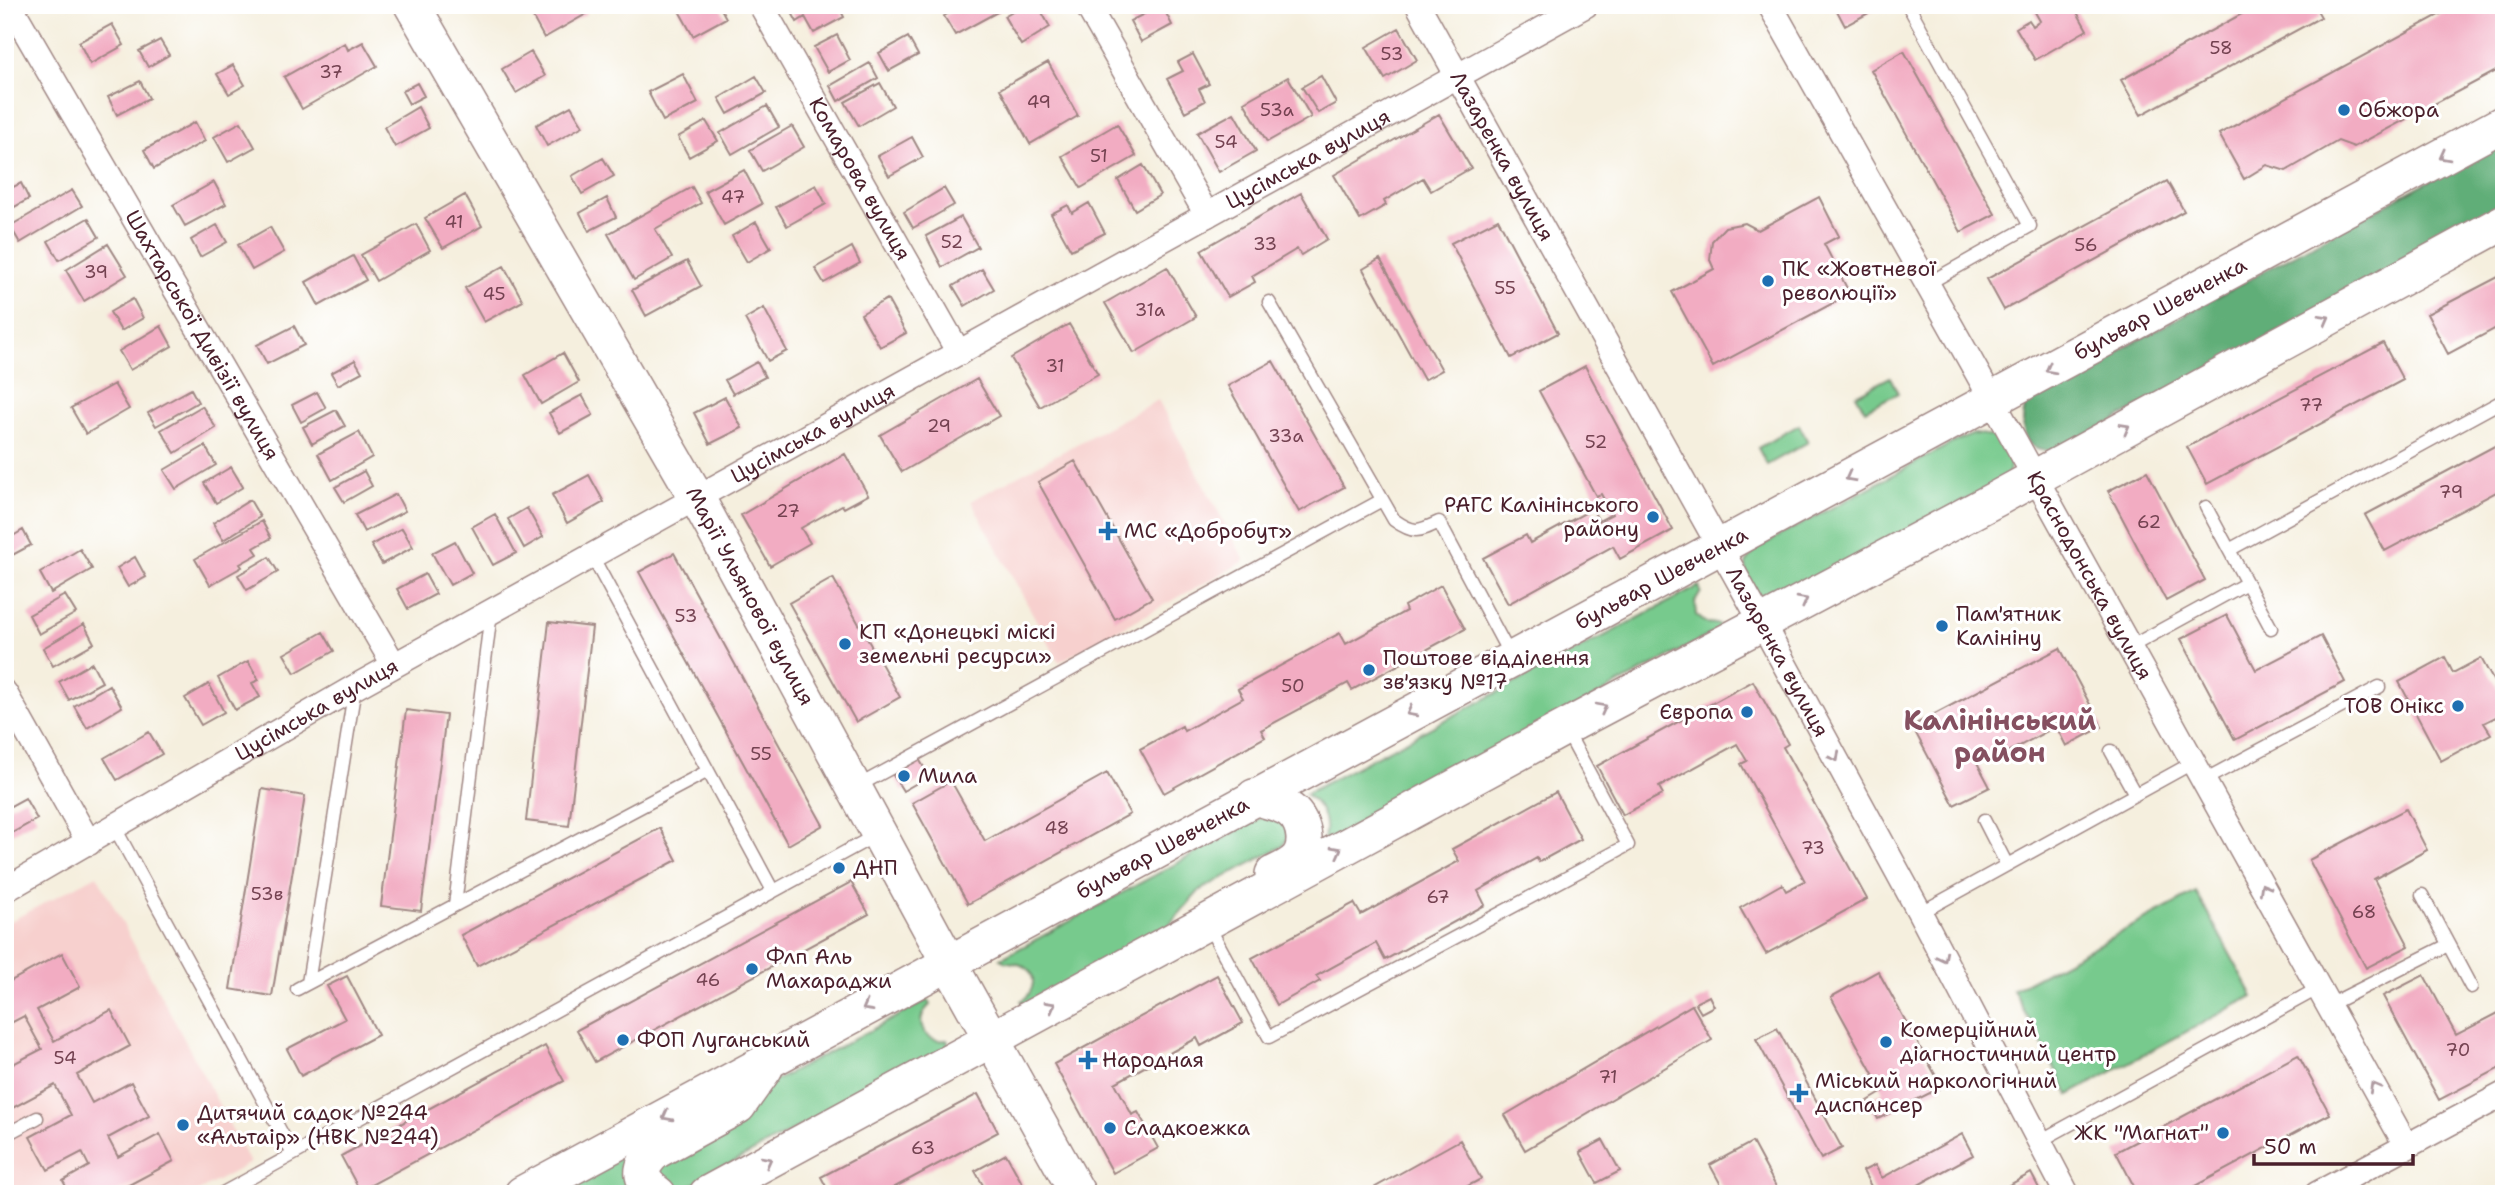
<svg xmlns="http://www.w3.org/2000/svg" width="2509" height="1199" font-family="'Shantell Sans',sans-serif">
<rect width="100%" height="100%" fill="#fff"/>
<filter id="ink" filterUnits="userSpaceOnUse"><feTurbulence type="fractalNoise" baseFrequency=".0143" numOctaves="2"/><feDisplacementMap in="SourceGraphic" scale="14" xChannelSelector="R" yChannelSelector="G"/><feConvolveMatrix kernelMatrix="1 2 1 2 8 2 1 2 1" color-interpolation-filters="sRGB"/></filter>
<filter id="wash" filterUnits="userSpaceOnUse"><feTurbulence type="fractalNoise" baseFrequency=".00686" numOctaves="4" result="noise"/><feDisplacementMap in="SourceGraphic" scale="28" xChannelSelector="R" yChannelSelector="G"/><feGaussianBlur stdDeviation="1.57" result="paint"/><feColorMatrix in="noise" values="0 0 0 0 0 0 0 0 0 0 0 0 0 0 0 0 0 1.4 0 .05"/><feComposite in="paint" operator="in"/></filter>
<g filter="url(#wash)">
<rect width="100%" height="100%" fill="#f5efde"/>
<path fill="#f7d0ce" d="M1158,400L1245,561L1059,662L971,501Z
M97,875L250,1163L193,1194H5V924Z"/>
<path fill="#77ca8d" stroke="#60745c" stroke-width="2" d="M1890,377L1898,393L1865,410L1856,395Z
M1799,425L1808,442L1767,465L1758,448Z
M1974,434C2002,434 2018,450 2007,478L1779,599L1766,600L1757,595L1746,571V563L1757,548L1954,442Z
M1699,586L1701,592L1695,602L1696,615L1706,623L1718,624L1721,629L1323,843C1329,822 1323,806 1305,794Z
M1262,817L1285,824L1287,839L1283,846L1200,890L1164,931L1024,1007L1021,1001C1035,993 1039,972 1021,965C1012,961 1010,965 1000,959Z
M2196,892L2253,996L2069,1095L2013,990Z
M928,1000L930,1005C912,1020 924,1044 947,1040L949,1046L682,1190H673L659,1183L660,1162L763,1087Z
M634,1147L637,1194H549Z"/>
<path fill="#61ae78" stroke="#566652" stroke-width="2" d="M2504,140V211L2065,447C2059,448 2052,451 2047,451C2019,450 2020,418 2028,400Z"/>
<g id="blocks">
<path fill="#f2acc2" d="M526,5H581L586,14L544,38Z
M684,5H719L726,18L693,36L678,9Z
M788,5H838L844,17L814,33L805,17L797,22Z
M963,5H998L1001,10L955,35L944,16Z
M1023,5H1038L1050,27L1021,45L1004,16Z
M1162,5L1172,25L1141,42L1130,21Z
M1834,5H1883L1845,26Z
M2031,5H2073L2087,30L2035,60L2016,28L2029,20L2033,26L2040,21Z
M2258,5H2314L2321,17L2141,115L2121,80Z
M2457,5H2504V55L2500,69L2354,147L2338,141L2286,171L2267,165L2244,179L2219,134Z
M112,24L124,45L90,64L79,42Z
M1399,28L1417,60L1385,79L1366,47Z
M837,35L850,60L828,72L814,47Z
M908,37L918,55L889,71L879,53Z
M160,40L169,55L148,67L139,51Z
M363,42L377,66L302,109L284,77L345,43L348,50Z
M1904,51L1995,214L1961,232L1871,70Z
M531,52L545,76L516,93L502,69Z
M1193,54L1209,84L1199,89L1205,101L1185,112L1167,79L1183,71L1178,62Z
M1048,62L1078,116L1030,144L1000,89Z
M870,63L878,78L838,101L830,86Z
M233,65L245,85L229,94L217,74Z
M683,74L698,103L663,121L648,92Z
M756,76L766,93L728,114L719,98Z
M1321,76L1336,103L1318,113L1302,87Z
M1288,77L1311,117L1267,142L1244,102Z
M140,81L149,98L117,115L108,97Z
M417,83L424,96L409,104L402,91Z
M880,83L893,106L859,126L845,102Z
M571,106L583,126L547,146L536,125Z
M767,106L779,127L732,154L720,133Z
M418,107L429,128L395,147L384,127Z
M1234,113L1256,151L1219,172L1197,133Z
M1439,114L1471,168L1431,191L1423,178L1384,201L1386,205L1360,220L1334,175Z
M706,121L718,141L689,157L678,137Z
M195,122L205,141L154,169L144,150Z
M241,122L255,147L228,162L214,137Z
M1117,124L1136,156L1081,188L1062,156Z
M792,126L804,147L762,171L750,150Z
M912,137L923,157L889,176L878,156Z
M603,158L614,176L582,194L572,176Z
M1143,165L1160,195L1135,210L1118,180Z
M744,170L762,204L724,225L705,191Z
M2167,181L2184,211L2004,310L1987,279Z
M214,182L226,204L185,226L173,205Z
M21,183L29,199L5,212L10,220L5,222V191Z
M816,185L826,204L787,226L776,207Z
M692,187L701,203L655,229L672,258L634,280L608,234Z
M944,188L954,205L913,228L904,212Z
M72,190L82,206L20,243L10,226Z
M1301,193L1327,239L1301,255L1297,249L1252,276L1255,282L1228,297L1201,250Z
M465,195L482,226L443,248L425,218Z
M1819,197L1839,236L1824,244L1850,294L1713,367L1672,292L1714,269L1710,260L1712,241L1725,227L1745,223L1758,230Z
M607,198L616,217L589,231L580,213Z
M1089,203L1105,233L1071,250L1051,214L1068,205L1072,213Z
M961,217L978,247L942,267L926,236Z
M88,218L99,237L59,260L48,241Z
M1498,219L1558,333L1511,358L1451,243Z
M756,222L771,248L747,262L732,236Z
M416,224L430,250L376,281L361,255Z
M217,225L227,242L200,257L191,240Z
M270,227L284,252L252,270L238,245Z
M108,244L127,275L84,301L66,270Z
M852,247L860,263L824,283L815,268Z
M353,256L366,280L319,306L306,282Z
M1380,259L1442,370L1424,380L1363,269Z
M687,261L701,286L646,316L632,290Z
M504,266L523,301L484,322L465,288Z
M1167,267L1196,317L1134,353L1105,303Z
M982,269L994,289L965,306L953,286Z
M2504,274V324L2448,354L2427,314Z
M133,299L143,318L121,331L110,312Z
M887,299L906,333L880,347L861,314Z
M764,308L787,351L768,361L745,319Z
M1069,324L1098,374L1040,407L1011,358Z
M161,326L172,346L130,370L119,351Z
M294,326L304,345L267,364L257,345Z
M2383,343L2403,380L2207,484L2187,447Z
M563,353L579,382L541,404L525,375Z
M355,360L362,372L338,385L331,373Z
M1273,361L1344,487L1299,512L1228,386Z
M757,362L765,377L733,394L725,380Z
M1585,366L1673,530L1620,559L1613,546L1508,604L1483,558L1526,535L1530,543L1592,509L1599,521L1612,514L1601,494L1596,496L1539,391Z
M977,379L999,416L902,472L880,435Z
M114,384L129,409L86,434L71,408Z
M191,389L198,402L156,426L148,413Z
M317,392L326,408L301,422L292,405Z
M582,395L593,415L560,433L549,413Z
M725,397L742,428L710,444L694,413Z
M202,406L216,428L175,453L161,430Z
M336,410L345,426L312,444L303,427Z
M359,432L372,457L332,480L318,454Z
M2504,441V488L2385,551L2365,515Z
M205,446L216,465L176,489L164,470Z
M845,454L868,495L844,508L842,505L801,528L810,543L770,566L741,515Z
M1075,461L1152,598L1115,619L1038,482Z
M231,467L243,487L216,503L204,483Z
M364,471L372,486L344,502L335,487Z
M2147,471L2205,580L2166,601L2108,491Z
M589,475L604,502L567,523L552,495Z
M396,494L405,511L364,532L355,515Z
M250,500L260,517L223,540L213,523Z
M527,508L543,537L524,548L508,519Z
M495,514L516,553L493,565L472,527Z
M262,521L271,538L254,548L258,554L240,564L242,567L210,585L195,559Z
M5,523L13,536L23,530L31,545L5,559Z
M402,528L413,547L382,564L371,545Z
M455,541L472,573L450,585L432,553Z
M80,549L92,569L51,593L40,573Z
M674,553L823,825L788,845L639,572Z
M135,557L146,577L128,587L117,568Z
M269,557L278,572L247,590L238,575Z
M425,574L436,594L408,609L397,589Z
M833,578L900,697L856,722L789,603Z
M1441,585L1465,629L1352,690L1348,683L1261,730L1265,737L1164,793L1140,749L1182,726L1184,731L1243,698L1238,689L1340,633L1346,644L1406,611L1404,606Z
M65,595L76,613L39,634L29,615Z
M2227,615L2256,670L2321,636L2345,682L2235,740L2181,639Z
M549,622L592,627L569,826L526,821Z
M84,624L94,643L53,666L43,648Z
M323,632L334,651L295,673L284,654Z
M2060,648L2102,727L2066,746L2050,714L2042,718L2049,730L1990,762L1983,749L1973,755L1990,787L1954,805L1912,726Z
M2445,657L2453,673L2481,658L2504,700V713L2484,723L2491,734L2441,761L2399,682Z
M248,661L259,680L252,683L260,697L235,710L218,678Z
M92,663L102,682L69,700L59,682Z
M1753,681L1788,744L1783,747L1867,899L1766,954L1740,908L1782,884L1786,891L1805,881L1741,764L1747,761L1737,744L1659,787L1663,794L1623,815L1597,766Z
M209,684L224,712L201,725L185,698Z
M109,685L122,707L87,728L74,706Z
M406,710L446,715L421,911L381,906Z
M149,732L162,754L117,780L104,758Z
M919,759L929,776L903,791L893,775Z
M1107,773L1130,814L968,904L912,803L951,781L985,841Z
M262,789L305,796L272,996L230,989Z
M1556,792L1581,839L1539,862L1537,858L1478,891L1485,905L1385,960L1376,943L1316,976L1320,981L1277,1005L1252,958L1354,903L1361,915L1459,861L1452,849Z
M25,798L37,819L10,834L5,824V809Z
M2406,809L2427,850L2374,879L2409,946L2366,968L2309,860Z
M660,828L677,860L477,966L461,935Z
M851,882L869,914L595,1062L577,1030Z
M62,953L80,987L37,1010L54,1041L111,1010L130,1046L77,1075L92,1103L131,1082L149,1116L108,1138L118,1157L160,1134L174,1161L112,1194H70L63,1181L89,1166L82,1152L48,1170L30,1137L71,1115L55,1085L5,1112V1068L42,1049L24,1016L5,1026V984Z
M1878,971L1942,1087L1878,1119L1868,1101L1883,1092L1831,997Z
M1217,975L1243,1023L1201,1046L1197,1038L1115,1083L1132,1115L1138,1112L1158,1148L1113,1173L1054,1064Z
M2424,975L2456,1035L2504,1010V1066L2439,1100L2383,996Z
M347,976L378,1035L301,1076L287,1049L345,1019L327,986Z
M1709,996L1714,1006L1701,1013L1695,1003Z
M1692,1005L1712,1040L1525,1150L1505,1115Z
M1777,1028L1842,1148L1821,1159L1756,1039Z
M545,1046L564,1081L360,1191L341,1156Z
M2298,1055L2330,1114L2180,1194H2138L2116,1152Z
M978,1094L998,1132L882,1194H830L821,1177Z
M1962,1134L1973,1155L1902,1194H1875L1863,1171L1875,1165L1882,1178Z
M1460,1140L1481,1179L1453,1194H1363Z
M1603,1140L1620,1171L1597,1183L1580,1152Z
M1752,1142L1780,1194H1726L1710,1165Z
M1006,1154L1028,1194H988L975,1171Z
M2031,1173L2042,1194H1993Z"/>
</g>
</g>
<g filter="url(#ink)">
<use href="#blocks" fill-opacity="0" stroke="#a08784" stroke-width="2"/>
<g fill="none" stroke-linecap="round" stroke-linejoin="round">
<defs>
<path id="lane" d="M1908,5L2030,226L1927,284
M1269,302L1394,520C1414,534 1418,532 1439,522L1511,657
M2206,507L2271,628
M2229,550L2504,400
M592,556L773,891
M2130,647L2245,584
M2111,751L2135,794
M2204,780L2379,687
M856,787L1382,500
M1984,820L2007,865
M115,828L293,1154
M2422,895L2471,987
M455,905L491,612
M1920,913L2194,762
M1208,925L1269,1037L1628,845L1565,728
M308,983L355,687
M297,989L708,771
M2329,1005L2448,945
M5,1135L37,1118
M2038,1142L2319,988
M221,1194L878,834"/>
<g id="street">
<path id="s1" d="M10,5L394,665"/>
<path id="s2" d="M761,5L959,353"/>
<path d="M1087,5L1207,215"/>
<path id="s3" d="M1418,5L1762,623L1920,913L2067,1194"/>
<path id="s4" d="M1770,5L1970,360L2407,1147"/>
<path d="M5,693L89,843"/>
<path id="s5" d="M5,890L355,687L1586,5"/>
<path d="M2317,1194L2504,1094"/>
</g>
<g id="secondary">
<path id="s6" d="M412,5L697,498L949,963L1078,1194"/>
<path d="M1254,797C1266,801 1280,803 1290,810C1306,822 1310,851 1293,863C1287,868 1279,871 1273,874"/>
<path id="s7" d="M522,1194L2504,123"/>
<path d="M658,1194C638,1180 638,1166 656,1151L738,1106L765,1068"/>
<path d="M707,1194L1564,728L1996,499L2504,222"/>
</g>
</defs>
<use href="#lane" stroke="#a08784" stroke-width="15"/>
<use href="#street" stroke="#a08784" stroke-width="27"/>
<use href="#secondary" stroke="#a08784" stroke-width="38"/>
<use href="#lane" stroke="#fff" stroke-width="12"/>
<use href="#street" stroke="#fff" stroke-width="24"/>
<use href="#secondary" stroke="#fff" stroke-width="35"/>
</g>
<defs><path id="oneway-chevron" d="M-2-3.5L2.5 0L-2 3.5" fill="none" stroke-width="1.6" stroke-linecap="round" stroke-linejoin="round" transform="scale(1.75)"/></defs>
<g stroke="#ae9aa0">
<use href="#oneway-chevron" transform="translate(2444 156) rotate(152)"/>
<use href="#oneway-chevron" transform="translate(2325 319) rotate(-29)"/>
<use href="#oneway-chevron" transform="translate(2050 369) rotate(152)"/>
<use href="#oneway-chevron" transform="translate(2125 428) rotate(-29)"/>
<use href="#oneway-chevron" transform="translate(1850 477) rotate(152)"/>
<use href="#oneway-chevron" transform="translate(1803 601) rotate(-28)"/>
<use href="#oneway-chevron" transform="translate(1602 708) rotate(-28)"/>
<use href="#oneway-chevron" transform="translate(1411 712) rotate(152)"/>
<use href="#oneway-chevron" transform="translate(1835 757) rotate(61)"/>
<use href="#oneway-chevron" transform="translate(1337 851) rotate(-28)"/>
<use href="#oneway-chevron" transform="translate(2264 888) rotate(-119)"/>
<use href="#oneway-chevron" transform="translate(1943 957) rotate(63)"/>
<use href="#oneway-chevron" transform="translate(1051 1006) rotate(-29)"/>
<use href="#oneway-chevron" transform="translate(867 1007) rotate(151)"/>
<use href="#oneway-chevron" transform="translate(2374 1087) rotate(-119)"/>
<use href="#oneway-chevron" transform="translate(667 1116) rotate(152)"/>
<use href="#oneway-chevron" transform="translate(767 1161) rotate(-28)"/>
</g>
</g>
<g fill="#1f6fb2" stroke="#fff" stroke-width="2.5">
<circle cx="2344" cy="110" r="7"/>
<circle cx="1768" cy="281" r="7"/>
<circle cx="1653" cy="517" r="7"/>
<path d="M1104.5 520.5h7v7h7v7h-7v7h-7v-7h-7v-7h7z"/>
<circle cx="1942" cy="626" r="7"/>
<circle cx="845" cy="644" r="7"/>
<circle cx="1369" cy="670" r="7"/>
<circle cx="2458" cy="706" r="7"/>
<circle cx="1747" cy="712" r="7"/>
<circle cx="904" cy="776" r="7"/>
<circle cx="839" cy="868" r="7"/>
<circle cx="752" cy="969" r="7"/>
<circle cx="623" cy="1040" r="7"/>
<circle cx="1886" cy="1042" r="7"/>
<path d="M1084.5 1049.5h7v7h7v7h-7v7h-7v-7h-7v-7h7z"/>
<path d="M1795.5 1082.5h7v7h7v7h-7v7h-7v-7h-7v-7h7z"/>
<circle cx="183" cy="1125" r="7"/>
<circle cx="1110" cy="1128" r="7"/>
<circle cx="2223" cy="1133" r="7"/>
</g>
<g text-anchor="middle" stroke-width="6" stroke-linejoin="round" paint-order="stroke">
<g font-size="18" fill="#744251">
<text x="2221" y="54">58</text>
<text x="1392" y="60">53</text>
<text x="331" y="78">37</text>
<text x="1039" y="108">49</text>
<text x="1277" y="116">53а</text>
<text x="1226" y="148">54</text>
<text x="1099" y="162">51</text>
<text x="733" y="203">47</text>
<text x="454" y="228">41</text>
<text x="952" y="248">52</text>
<text x="1265" y="250">33</text>
<text x="2086" y="251">56</text>
<text x="96" y="278">39</text>
<text x="1505" y="294">55</text>
<text x="494" y="300">45</text>
<text x="1150" y="316">31а</text>
<text x="1055" y="372">31</text>
<text x="2311" y="411">77</text>
<text x="939" y="432">29</text>
<text x="1286" y="442">33а</text>
<text x="1596" y="448">52</text>
<text x="2451" y="498">79</text>
<text x="788" y="517">27</text>
<text x="2149" y="528">62</text>
<text x="686" y="622">53</text>
<text x="1293" y="692">50</text>
<text x="761" y="760">55</text>
<text x="1057" y="834">48</text>
<text x="1813" y="854">73</text>
<text x="267" y="900">53в</text>
<text x="1438" y="903">67</text>
<text x="2364" y="918">68</text>
<text x="708" y="986">46</text>
<text x="2458" y="1056">70</text>
<text x="65" y="1064">54</text>
<text x="1608" y="1083">71</text>
<text x="923" y="1154">63</text>
</g>
<g font-size="21" fill="#4a1f2b" stroke="#fff" text-anchor="start">
<text x="2358" y="117">Обжора</text>
<text x="1782" y="276">ПК «Жовтневої<tspan x="1782" dy="24">революції»</tspan></text>
<text x="1639" y="512" text-anchor="end">РАГС Калінінського<tspan x="1639" dy="24">району</tspan></text>
<text x="1124" y="538">МС «Добробут»</text>
<text x="1956" y="621">Пам'ятник<tspan x="1956" dy="24">Калініну</tspan></text>
<text x="859" y="639">КП «Донецькі міскі<tspan x="859" dy="24">земельні ресурси»</tspan></text>
<text x="1383" y="665">Поштове відділення<tspan x="1383" dy="24">зв'язку №17</tspan></text>
<text x="2444" y="713" text-anchor="end">ТОВ Онікс</text>
<text x="1733" y="719" text-anchor="end">Європа</text>
<text x="918" y="783">Мила</text>
<text x="853" y="875">ДНП</text>
<text x="766" y="964">Флп Аль<tspan x="766" dy="24">Махараджи</tspan></text>
<text x="1900" y="1037">Комерційний<tspan x="1900" dy="24">діагностичний центр</tspan></text>
<text x="637" y="1047">ФОП Луганський</text>
<text x="1102" y="1067">Народная</text>
<text x="1815" y="1088">Міський наркологічний<tspan x="1815" dy="24">диспансер</tspan></text>
<text x="197" y="1120">Дитячий садок №244<tspan x="197" dy="24">«Альтаір» (НВК №244)</tspan></text>
<text x="1124" y="1135">Сладкоежка</text>
<text x="2209" y="1140" text-anchor="end">ЖК "Магнат"</text>
</g>
<g font-size="21" fill="#4a1f2b" stroke="#fff">
<text dy="7" stroke="none"><textPath href="#s3" startOffset="173">Лазаренка вулиця</textPath></text>
<text dy="7" stroke="none"><textPath href="#s5" startOffset="1494">Цусімська вулиця</textPath></text>
<text dy="7" stroke="none"><textPath href="#s2" startOffset="200">Комарова вулиця</textPath></text>
<text dy="7" stroke="none"><textPath href="#s7" startOffset="1862">бульвар Шевченка</textPath></text>
<text dy="7" stroke="none"><textPath href="#s1" startOffset="382">Шахтарської Дивізії вулиця</textPath></text>
<text dy="7" stroke="none"><textPath href="#s5" startOffset="928">Цусімська вулиця</textPath></text>
<text dy="7" stroke="none"><textPath href="#s4" startOffset="654">Краснодонська вулиця</textPath></text>
<text dy="7" stroke="none"><textPath href="#s7" startOffset="1295">бульвар Шевченка</textPath></text>
<text dy="7" stroke="none"><textPath href="#s6" startOffset="681">Марії Ульянової вулиця</textPath></text>
<text dy="7" stroke="none"><textPath href="#s3" startOffset="740">Лазаренка вулиця</textPath></text>
<text dy="7" stroke="none"><textPath href="#s5" startOffset="360">Цусімська вулиця</textPath></text>
<text dy="7" stroke="none"><textPath href="#s7" startOffset="728">бульвар Шевченка</textPath></text>
</g>
<g font-size="28" font-weight="bold" fill="#855060" stroke="#fff">
<text x="2000" y="730">Калінінський<tspan x="2000" dy="32">район</tspan></text>
</g>
</g>
<rect width="2509" height="1199" fill="none" stroke="#fff" stroke-width="28"/>
<path d="M2254 1154v10h159v-10" fill="none" stroke="#4a1f2b" stroke-width="3.5"/>
<text x="2264" y="1154" font-size="21" fill="#4a1f2b" stroke="#ffffff" stroke-width="5" paint-order="stroke">50 m</text>
</svg>
